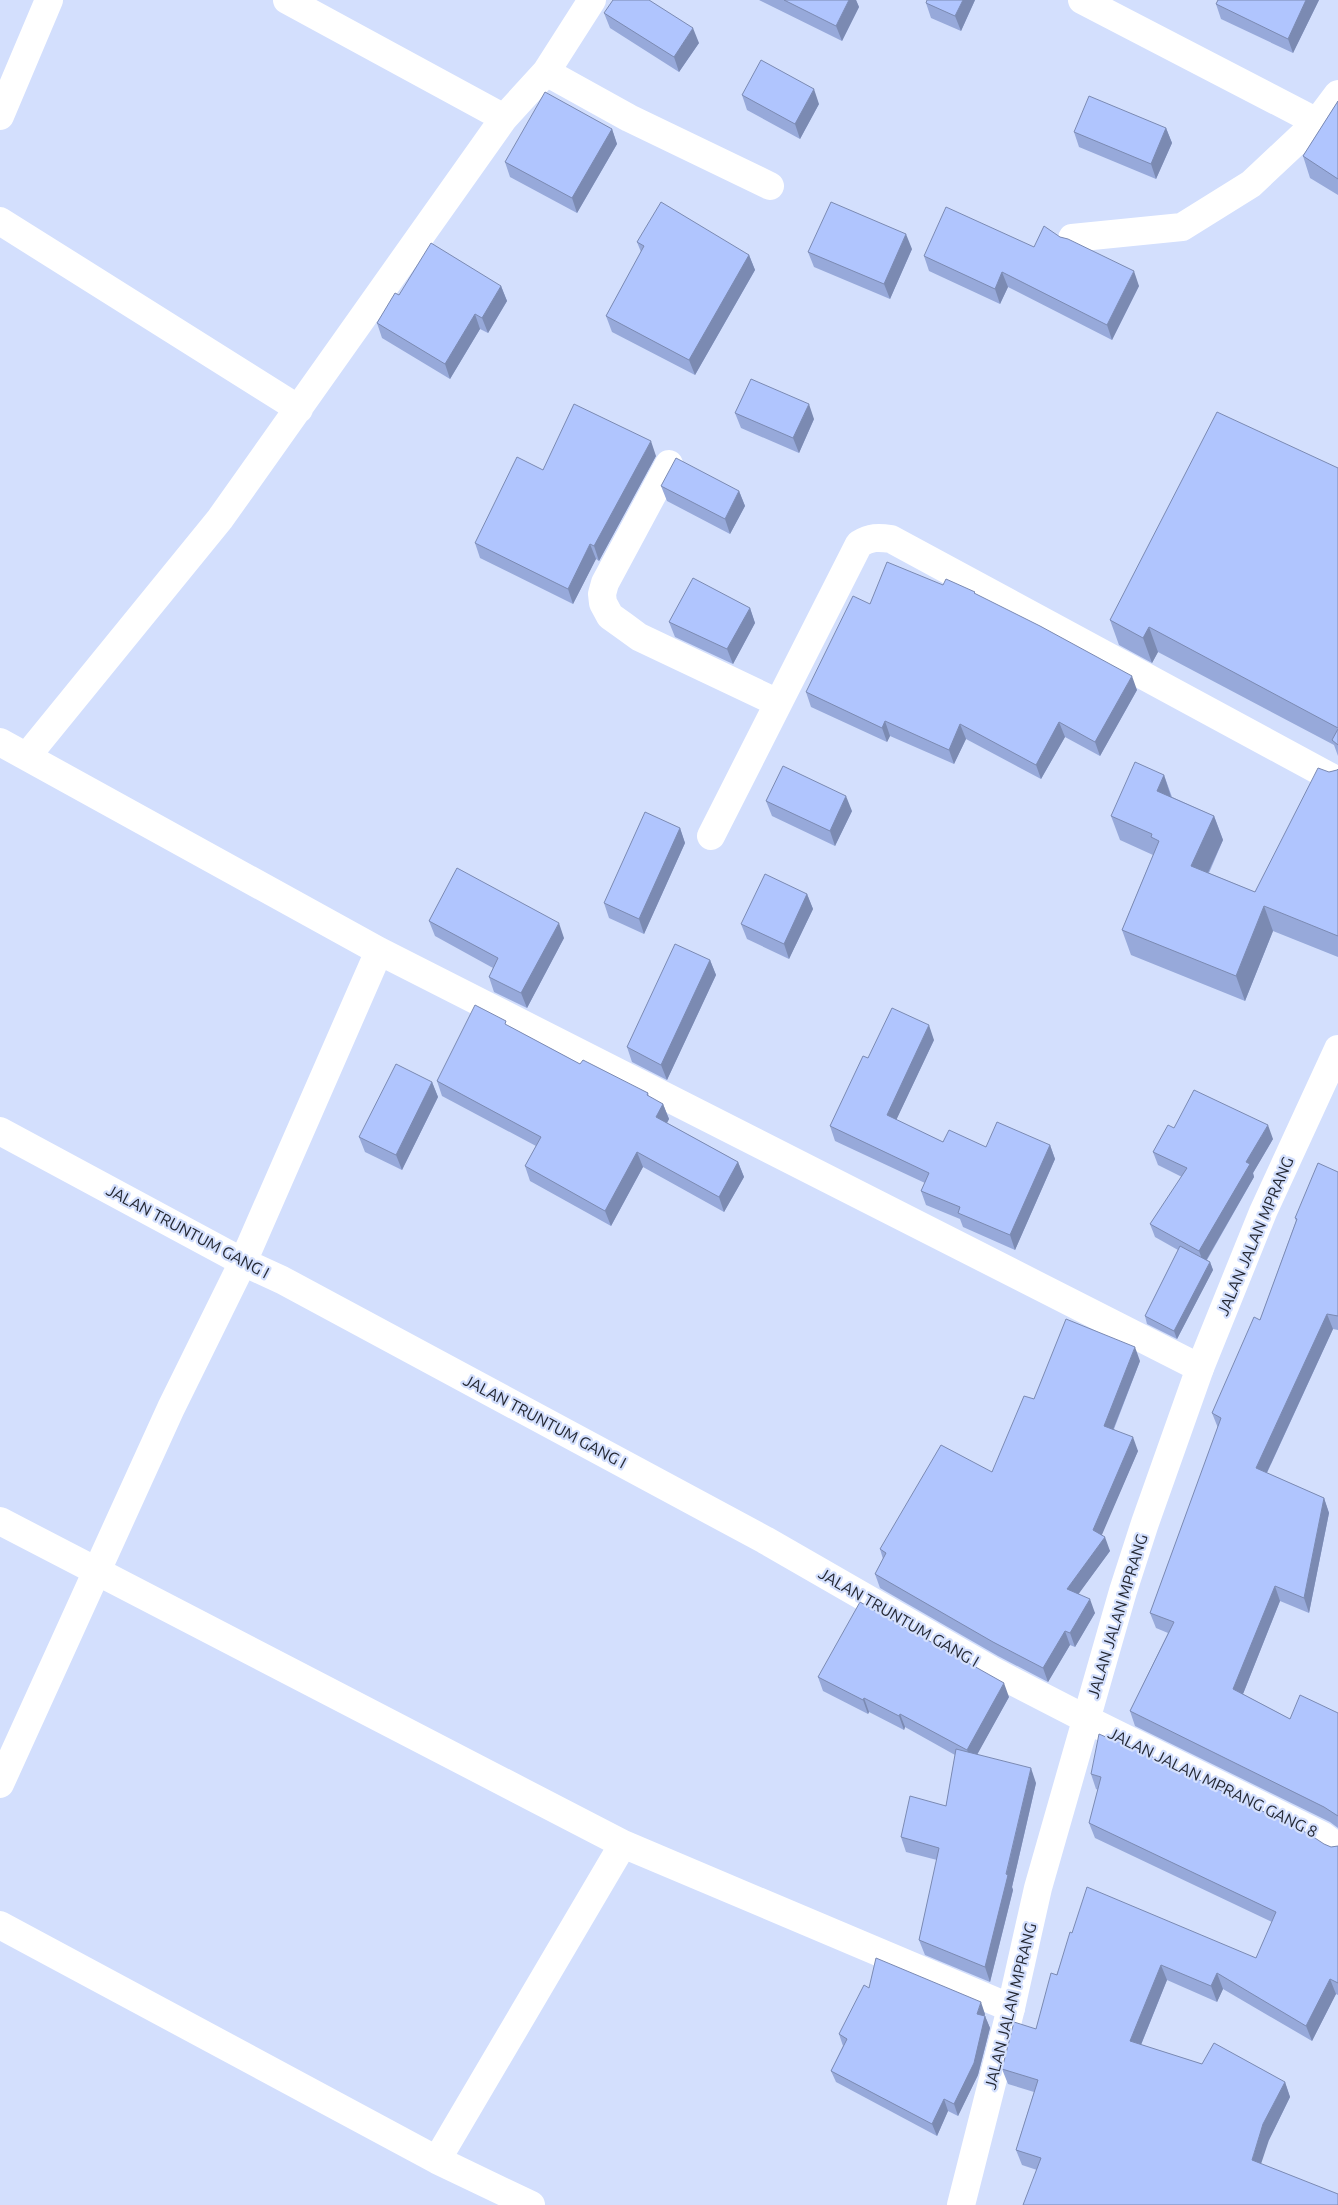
<svg xmlns="http://www.w3.org/2000/svg" width="1338" height="2205" font-family="Ubuntu,sans-serif">
<rect width="100%" height="100%" fill="#d3dffd"/>
<g fill="none" stroke-linecap="round" stroke-linejoin="round">
<path stroke="#fff" stroke-width="28" d="M287,0L504,118
M1082,0L1317,122
M546,72L629,118L770,186
M0,221L299,409
M1072,238L1182,227L1251,184L1317,122L1338,94
M669,464L605,583L602,594L603,603L610,616L624,626L639,637L778,703
M0,742L379,951L1200,1368
M27,756L220,519L504,118L546,72L592,0
M711,836L859,544C871,537 878,537 891,539L1338,781
M0,1131L243,1262L282,1280L765,1540L991,1670L1086,1719L1323,1836L1338,1847
M0,1521L623,1844L1011,2008
M0,1784L171,1408L243,1262L379,951
M0,1925L437,2160L531,2205
M437,2160L623,1844"/>
<path stroke="#fff" stroke-width="28" d="M0,116L49,0
M961,2205L1011,2008L1038,1888L1123,1591L1145,1523L1200,1368L1263,1212L1338,1049"/>
</g>
<path fill="#97a9da" d="M759,0H856L859,7L842,41Z
M975,0L961,31L931,18L926,3Z
M1218,0H1319L1293,53L1221,19L1216,4Z
M604,13L699,43L679,72L610,28Z
M742,95L819,104L800,139L747,110Z
M1338,101V195L1310,178L1303,156Z
M1166,128L1172,143L1156,179L1079,147L1074,132Z
M612,129L617,144L577,213L510,177L505,162Z
M1060,237L1139,286L1112,340L1008,287L1000,304L929,271L924,256L1034,247Z
M637,242L749,255L755,270L695,375L612,332L606,316L641,252Z
M912,249L890,299L814,267L808,252Z
M501,286L507,301L488,333L480,329L450,379L382,338L377,323L399,295Z
M735,413L814,419L799,453L741,428Z
M656,456L599,561L596,559L573,604L480,558L475,543L543,470Z
M1338,468V756L1334,745L1158,652L1152,663L1119,645L1110,620Z
M661,486L739,491L745,506L730,534L667,501Z
M943,585L976,594L1137,690L1100,756L1065,737L1041,779L966,739L954,764L890,736L887,742L811,707L806,692L870,604Z
M750,608L755,623L733,664L675,637L669,622Z
M1338,769V957L1273,931L1245,1001L1131,955L1122,930L1153,855L1120,840L1111,816L1164,775L1172,797L1214,816L1223,840L1209,873L1255,892L1329,772L1337,770Z
M766,801L852,811L835,846L772,816Z
M680,828L685,843L644,934L609,918L604,903Z
M807,894L813,909L789,959L747,939L741,924Z
M429,921L564,938L527,1008L494,992L489,977L493,968L435,936Z
M710,960L716,975L667,1080L632,1062L627,1047Z
M508,1026L580,1064L648,1093L649,1097L663,1104L669,1119L667,1123L738,1162L744,1177L724,1212L643,1167L611,1226L530,1181L525,1166L536,1146L442,1096L437,1081Z
M934,1040L896,1120L943,1142L986,1147L1050,1145L1055,1159L1015,1250L963,1227L960,1219L926,1205L921,1191L925,1183L835,1141L830,1126L868,1058Z
M432,1082L438,1097L402,1170L365,1152L359,1137Z
M1174,1128L1273,1139L1253,1173L1254,1177L1207,1260L1210,1262L1213,1270L1177,1339L1147,1324L1145,1316L1178,1250L1155,1237L1150,1224L1182,1177L1158,1165L1153,1152Z
M1338,1172V1330L1333,1329L1267,1473L1324,1498L1329,1513L1309,1613L1280,1601L1243,1694L1290,1719L1338,1713V1828L1330,1822L1135,1726L1130,1711L1168,1633L1156,1628L1150,1613L1218,1428L1212,1413L1260,1320L1296,1221L1295,1218Z
M1140,1361L1114,1429L1138,1451L1101,1535L1110,1551L1078,1594L1095,1613L1075,1647L1070,1645L1048,1682L998,1656L880,1588L875,1574L883,1559L880,1549L992,1472L1034,1399Z
M818,1677L1009,1697L977,1754L1036,1783L1012,1887L1013,1890L990,1982L925,1955L919,1940L937,1860L906,1852L901,1837L946,1806L955,1755L905,1727L904,1730L869,1712L868,1714L823,1691Z
M1091,1774L1331,1847L1338,1846V1995L1336,1994L1312,2041L1223,1989L1217,2002L1167,1980L1141,2045L1202,2064L1285,2082L1290,2097L1269,2140L1037,2170L1022,2165L1016,2150L1034,2092L1008,2084L1002,2069L1036,2029L1072,1933L1256,1958L1272,1922L1095,1838L1089,1823L1098,1790L1096,1789Z
M869,1988L985,2014L984,2016H985L990,2028L978,2075L958,2116L948,2111L937,2136L836,2082L831,2071L843,2046L839,2034Z"/>
<path fill="#7b8ab2" d="M849,0H856L859,7L842,41L836,26Z
M963,0H975L961,31L955,16Z
M1306,0H1319L1293,53L1288,39Z
M693,28L699,43L679,72L674,57Z
M814,89L819,104L800,139L795,124Z
M1166,128L1172,143L1156,179L1151,164Z
M612,129L617,144L577,213L572,198Z
M906,234L912,249L890,299L884,284Z
M749,255L755,270L695,375L689,360Z
M1134,271L1139,286L1112,340L1107,325Z
M1002,272L1008,287L1000,304L995,289Z
M501,286L507,301L488,333L482,318Z
M475,314L480,329L450,379L445,364Z
M809,404L814,419L799,453L793,438Z
M651,441L656,456L599,561L594,546Z
M739,491L745,506L730,534L725,519Z
M590,544L596,559L573,604L568,589Z
M750,608L755,623L733,664L727,649Z
M1149,627L1158,652L1152,663L1143,638Z
M1132,676L1137,690L1100,756L1095,742Z
M885,721L890,736L887,742L882,728Z
M1059,722L1065,737L1041,779L1036,765Z
M960,724L966,739L954,764L949,750Z
M1164,775L1172,800L1157,791Z
M846,796L852,811L835,846L830,831Z
M1214,816L1223,840L1200,890L1191,866Z
M680,828L685,843L644,934L639,919Z
M807,894L813,909L789,959L784,944Z
M1264,906L1273,931L1245,1001L1236,976Z
M559,923L564,938L527,1008L521,993Z
M710,960L716,975L667,1080L661,1065Z
M929,1025L934,1040L892,1129L887,1115Z
M432,1082L438,1097L402,1170L396,1155Z
M663,1104L669,1119L662,1132L656,1117Z
M1268,1125L1273,1139L1253,1173L1254,1177L1204,1264L1199,1251L1246,1162Z
M1050,1145L1055,1159L1015,1250L1010,1235Z
M637,1152L643,1167L611,1226L605,1211Z
M738,1162L744,1177L724,1212L719,1197Z
M1210,1262L1213,1270L1177,1339L1174,1331Z
M1327,1314L1333,1329L1262,1483L1256,1468Z
M1135,1347L1140,1361L1109,1440L1104,1426Z
M1133,1437L1138,1451L1098,1544L1093,1530Z
M1324,1498L1329,1513L1309,1613L1304,1598Z
M1105,1537L1110,1551L1072,1603L1067,1589Z
M1275,1586L1280,1601L1239,1704L1233,1689Z
M1090,1599L1095,1613L1075,1647L1070,1633Z
M1065,1631L1070,1645L1048,1682L1043,1668Z
M1004,1683L1009,1697L972,1764L967,1750Z
M864,1698L869,1712L868,1714L863,1700Z
M900,1714L905,1727L904,1730L899,1716Z
M1031,1768L1036,1783L1012,1887L1013,1890L990,1982L985,1967Z
M1161,1965L1167,1980L1136,2057L1130,2041Z
M1217,1973L1223,1989L1217,2002L1211,1986Z
M1330,1979L1336,1994L1312,2041L1306,2026Z
M981,2002L985,2014L981,2026L977,2014Z
M985,2016L990,2028L978,2075L958,2116L954,2104Z
M1285,2082L1290,2097L1269,2140L1257,2176L1252,2160L1263,2124Z
M944,2099L948,2111L937,2136L932,2124Z"/>
<path fill="#b0c5fe" stroke="#7b8ab2" d="M613,0H649L693,28L674,57L604,13Z
M784,0H849L836,26Z
M927,0H963L955,16L926,3Z
M1218,0H1306L1288,39L1216,4Z
M761,60L814,89L795,124L742,95Z
M545,92L612,129L572,198L505,162Z
M1089,96L1166,128L1151,164L1074,132Z
M1338,101V179L1303,156Z
M661,202L749,255L689,360L606,316L644,246L637,242Z
M831,202L906,234L884,284L808,252Z
M946,207L1034,247L1044,226L1060,237L1068,239L1134,271L1107,325L1002,272L995,289L924,256Z
M431,243L501,286L482,318L475,314L445,364L377,323L395,293L399,295Z
M751,379L809,404L793,438L735,413Z
M574,404L651,441L594,546L590,544L568,589L475,543L517,457L543,470Z
M1217,412L1338,468V728L1149,627L1143,638L1110,620Z
M676,458L739,491L725,519L661,486Z
M887,562L943,585L946,579L975,592L974,593L1040,626L1132,676L1095,742L1059,722L1036,765L960,724L949,750L885,721L882,728L806,692L853,596L870,604Z
M693,578L750,608L727,649L669,622Z
M1338,729V745L1332,740Z
M1135,762L1164,775L1157,791L1214,816L1191,866L1255,892L1318,768L1329,772L1337,770L1338,769V936L1264,906L1236,976L1122,930L1159,841L1151,837L1152,834L1111,816Z
M783,766L846,796L830,831L766,801Z
M645,812L680,828L639,919L604,903Z
M457,868L559,923L521,993L489,977L498,958L429,921Z
M765,874L807,894L784,944L741,924Z
M675,944L710,960L661,1065L627,1047Z
M475,1005L506,1021L505,1024L580,1064L583,1060L648,1093L647,1095L663,1104L656,1117L738,1162L719,1197L637,1152L605,1211L525,1166L541,1137L437,1081Z
M892,1008L929,1025L887,1115L943,1142L949,1130L986,1147L997,1122L1050,1145L1010,1235L958,1213L960,1207L921,1191L929,1173L830,1126L863,1056L868,1058Z
M396,1064L432,1082L396,1155L359,1137Z
M1194,1090L1268,1125L1246,1162L1250,1164L1199,1251L1150,1224L1187,1168L1153,1152L1168,1125L1174,1128Z
M1318,1163L1338,1172V1316L1327,1314L1256,1468L1324,1498L1304,1598L1275,1586L1233,1689L1290,1719L1300,1695L1338,1713V1816L1324,1807L1130,1711L1174,1622L1150,1613L1221,1418L1212,1413L1254,1317L1260,1320L1297,1219L1295,1218Z
M1180,1246L1210,1262L1174,1331L1145,1316Z
M1066,1319L1135,1347L1104,1426L1133,1437L1093,1530L1105,1537L1067,1589L1090,1599L1070,1633L1065,1631L1043,1668L993,1642L875,1574L886,1553L880,1549L941,1445L992,1472L1024,1396L1034,1399Z
M860,1602L1004,1683L967,1750L900,1714L899,1716L864,1698L863,1700L818,1677Z
M1099,1734L1115,1741L1116,1739L1309,1834L1324,1844L1331,1847L1338,1846V1983L1330,1979L1306,2026L1217,1973L1211,1986L1161,1965L1130,2041L1202,2064L1214,2043L1285,2082L1263,2124L1252,2160L1338,2194V2205H1023L1041,2158L1016,2150L1038,2080L1002,2069L1014,2022L1036,2029L1051,1973L1057,1975L1070,1932L1072,1933L1087,1887L1256,1958L1276,1912L1089,1823L1101,1777L1091,1774Z
M956,1749L1031,1768L1006,1874L1008,1875L985,1967L919,1940L939,1848L901,1837L910,1796L946,1806Z
M876,1958L981,2002L977,2014L985,2016L974,2063L954,2104L944,2099L932,2124L831,2071L847,2039L839,2034L864,1985L869,1988Z"/>
<g text-anchor="middle" stroke-width="4.5" stroke-linejoin="round" paint-order="stroke">
<g font-size="16" fill="#242833" stroke="#d3dffd">
<text transform="translate(188 1231) rotate(28)" y="6">JALAN TRUNTUM GANG I</text>
<text transform="translate(1255 1236) rotate(-67)" y="6">JALAN JALAN MPRANG</text>
<text transform="translate(545 1421) rotate(28)" y="6">JALAN TRUNTUM GANG I</text>
<text transform="translate(1117 1616) rotate(-73)" y="6">JALAN JALAN MPRANG</text>
<text transform="translate(899 1617) rotate(30)" y="6">JALAN TRUNTUM GANG I</text>
<text transform="translate(1213 1782) rotate(26)" y="6">JALAN JALAN MPRANG GANG 8</text>
<text transform="translate(1010 2006) rotate(-76)" y="6">JALAN JALAN MPRANG</text>
</g>
</g>
</svg>
